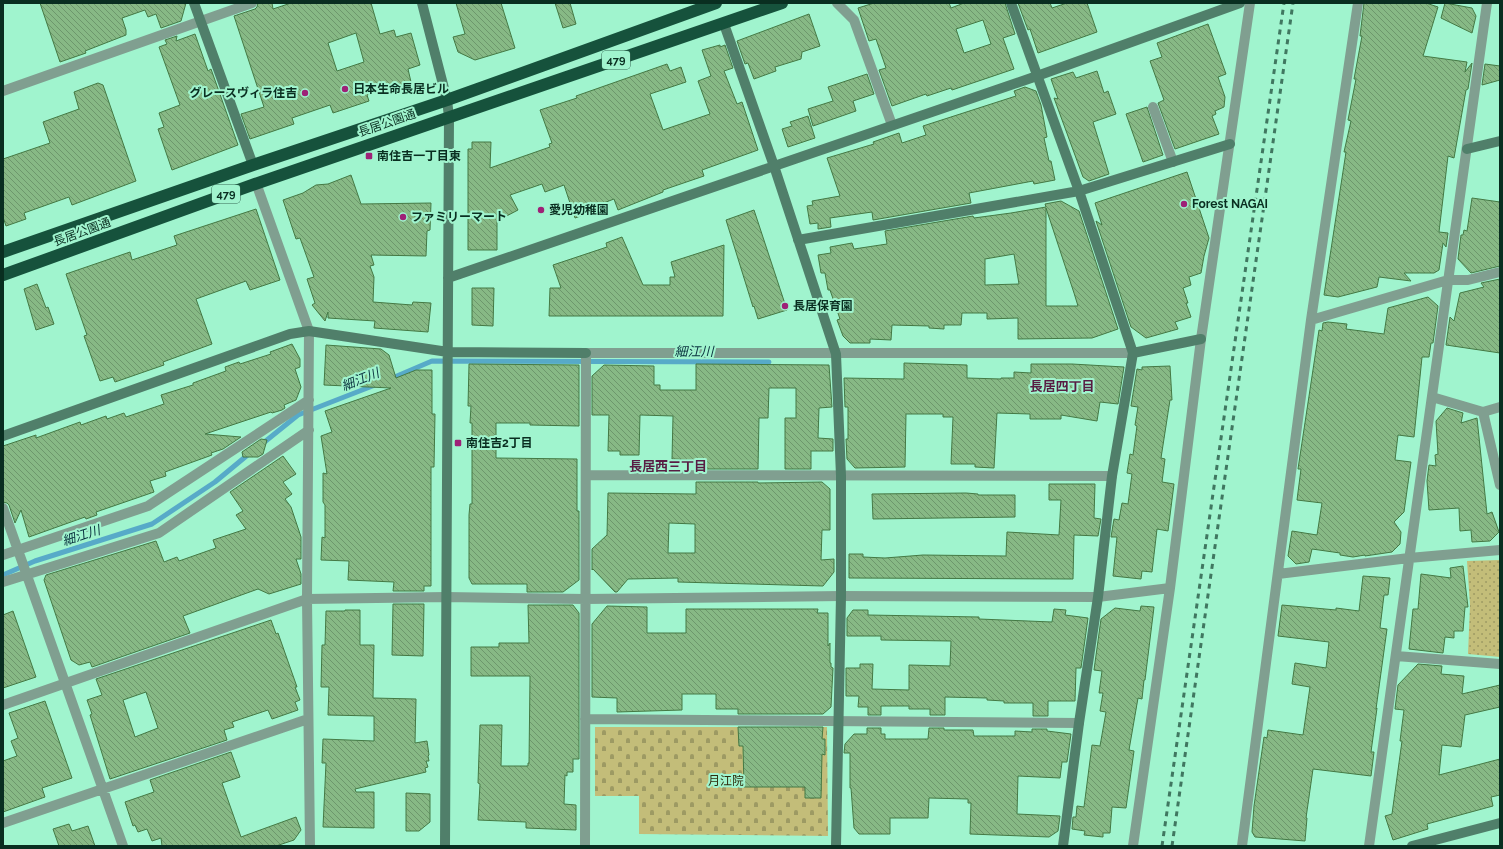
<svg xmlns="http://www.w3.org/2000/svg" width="1503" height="849" font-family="Raleway,'Noto Sans JP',sans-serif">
<defs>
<pattern id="cemetery-stones" width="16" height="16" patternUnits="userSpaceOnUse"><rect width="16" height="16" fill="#c3bd79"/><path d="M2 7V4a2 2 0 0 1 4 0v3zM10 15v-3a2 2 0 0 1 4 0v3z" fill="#9d9a63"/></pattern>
<pattern id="park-dots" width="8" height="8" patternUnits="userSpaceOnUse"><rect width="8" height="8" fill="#c3bd79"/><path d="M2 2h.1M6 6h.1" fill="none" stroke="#9d9a63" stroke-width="1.8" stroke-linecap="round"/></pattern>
<pattern id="building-back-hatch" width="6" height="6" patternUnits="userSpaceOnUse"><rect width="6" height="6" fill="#87b985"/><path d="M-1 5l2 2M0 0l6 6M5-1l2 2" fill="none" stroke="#6d976c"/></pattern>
</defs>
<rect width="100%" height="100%" fill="#a0f4ce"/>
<path fill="url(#cemetery-stones)" d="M595,727H827L828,836L639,834V796H595Z"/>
<path fill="url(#park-dots)" d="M1500,560V657L1468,654L1470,605L1467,561Z"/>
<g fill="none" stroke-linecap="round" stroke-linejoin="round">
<path stroke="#57aac8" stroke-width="5" d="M390,379L432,361L769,362
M262,444L298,415L375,385
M3,575L35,561L152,524L215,482L250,453"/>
</g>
<path fill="url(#building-back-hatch)" stroke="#447944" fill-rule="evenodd" d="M40,3H186L181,21L161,28L156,14L148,17L145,10L122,18L126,30V35L85,51L86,53L60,62Z
M258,3H272L273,9L291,3H371L380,34L394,30L396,37L411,33L420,65L408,69L411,82L367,95L369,101L333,113L330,105L292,118L294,124L250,139L241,114L264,107L234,16L255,9L257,7ZM356,33L364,62L337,71L328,43Z
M456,3H501L515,48L475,60L458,52L453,37L465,34Z
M555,3H570L576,24L563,28Z
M874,3H949L951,8L964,3H1005L1015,34L1003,38L1014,69L952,90L951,88L927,96L926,94L892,106L879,70L886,68L876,39L869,41L858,8ZM983,20L991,44L964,53L956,29Z
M1018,3H1050L1052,8L1067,3H1087L1097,32L1038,53L1030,29L1028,30Z
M1364,3H1426L1438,7L1423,56L1467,62L1465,72L1472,63L1468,89L1466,90L1454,158L1448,156L1439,232L1448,233L1446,247L1443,243L1439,270L1434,273H1404L1411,281L1379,277L1377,287L1338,297L1324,295L1346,152H1344L1351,121L1348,120L1356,79H1354L1362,36H1360Z
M1445,3L1472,8L1476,16L1472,33L1441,18Z
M809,14L820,46L802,52L801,59L775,67L776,71L754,79L748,63L745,64L737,41Z
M1208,24L1226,74L1218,77L1225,97L1224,107L1215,111L1216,114L1212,116L1219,134L1175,149L1158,103L1164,100L1150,61L1162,57L1157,43Z
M195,34L208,71L211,69L238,145L172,170L158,129L164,127L159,113L180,105L159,47L167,44L165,40L177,36L176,41Z
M720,45V47L725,45L733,68L724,71L737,104L742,102L758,150L702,170L704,176L663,190V192L618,210L614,199L588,209L589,213L575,218L564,185L545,192L542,184L510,195L518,210L497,221V250H468V149H472V142H491L490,168L550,147L549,144L552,143L540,110L577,98L576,96L667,64L670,71L681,67L686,82L650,94L663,130L710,114L698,81L711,76L702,50Z
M1485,64L1500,66V80L1482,85Z
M1097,71L1104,93L1108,91L1116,114L1093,122L1109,174L1089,181L1083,177L1054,98L1058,99L1051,79L1073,72L1076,78Z
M867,74L874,94L853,101L856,111L813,126L808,109L833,101L828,87Z
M98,83L103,85L136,181L72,205L69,197L24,213L26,219L6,226L3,217V159L50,143L43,122L79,109L74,92Z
M1025,87L1036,91L1041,105L1047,137L1044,138L1049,161H1051L1055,180L1034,184L1033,181L969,193L971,203L873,220L872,212L830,218L831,227L818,229V223L810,224L807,206L813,205L812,201L840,196L827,158L874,144L873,142L899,133L902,143L926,135L923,126L1016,96L1014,91Z
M1147,107L1163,155L1143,162L1126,114Z
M808,116L815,138L788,147L782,129L792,126L790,122Z
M1187,172L1209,238L1204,256L1201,273L1189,277L1191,285L1183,288L1188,303H1186L1191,317L1175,322L1178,329L1146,338L1131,327L1096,221L1102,225L1095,203Z
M351,175L361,204L431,203L430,230L427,231L426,256L371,255L374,265L370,266L374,277L373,302L412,305L413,302L431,303L428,332L374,328L375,321L328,318V312L325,321L312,305L315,303L307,279L314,277L300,238L296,239L283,200L303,193L316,185L328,184Z
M1472,198L1500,202V266L1471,273L1458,259L1461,235H1463L1464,230L1467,231Z
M1061,201L1079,211L1118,329L1092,338L1018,339V318L987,319V313H962L961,325H944V329L929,328V326L892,325L891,340L870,339V343H850L843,336L837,320L840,319L830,290H828L825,273H821L818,255L831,253L830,247L852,243L854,249L887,244L885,231L973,216L974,218L1011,213L1046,207L1045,204ZM1046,208L1074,293L1078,306H1046ZM1014,254L1019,284L985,285V259Z
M256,209L280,280L250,290L246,281L196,299L212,344L163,362L164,365L115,382L113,377L100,381L84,336L87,335L66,274L130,252L132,260L177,245L174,236Z
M754,210L787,310L758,319L754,306L753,307L726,220Z
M622,237L643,285H670V277H675L671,262L724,245L723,316H549L550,288H561L553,265L607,247L606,243Z
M1500,279V353L1446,345L1450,317L1454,321L1460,293L1484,287L1481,283Z
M37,284L46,308L48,307L54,324L36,330L24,289Z
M472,288H494L493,326L472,325Z
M1428,297L1438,306L1433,343H1431L1429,357H1422L1414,437L1398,435L1395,460L1411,462L1404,512L1394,522L1401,532L1400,544L1392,552L1365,556V555L1353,557L1340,555V553L1312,549L1309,562L1296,564L1288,556L1292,531L1317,535L1322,503L1297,500L1301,469H1298L1319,330L1322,331L1323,323L1328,322L1347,324L1346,329L1384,334L1388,308Z
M292,344L300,359V367L295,369L301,387L296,400L284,405L285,408L282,410L272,413L271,412L205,434L241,437L223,449L211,453L212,455L165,472L166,476L150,481L154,492L96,512L97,515L86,519L85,517L29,537L21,510L15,523L9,505L7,503L3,502V446L36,435V438L80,422L81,425L106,416L107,419L124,413L126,417L164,404L161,395L193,385V383L226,371L225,367L239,362L240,364L271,354L270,352Z
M326,345L381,349L389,355L396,378L416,370H432V414H435L434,467H431V586H424V591H393L394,582L348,580L349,561L321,560L322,537L325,538V505L323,502V473L327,474L321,436L332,432L325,411L391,388L324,385Z
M904,363L967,365V378L1001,379V378H1014V372L1031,373V364H1072L1124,367L1118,404L1100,402L1097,421L1061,415V419H1030V414L997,413L994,468L975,467V464H951L953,417H943V414H906L905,467L855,468L847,459L846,439H848V407H845L844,378L904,379Z
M469,364L579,365V426L530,425V423H496V458L577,459V511H579V580L563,592H527V584H472L469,578V515L470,504H472V423H470L471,406H468Z
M696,364L829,365L832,407L819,408L818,438L833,439V451H811V469H785V418H796V388H769L768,418H759L758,469H696V460L672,459L673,416L640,415L639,455H620V451H608L609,415H592V376L604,365L654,366V385H660V390H696Z
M1170,366L1172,400H1170L1161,458L1165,459L1162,482L1174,484L1168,531L1157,529L1152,572L1142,571L1141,579L1113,576L1117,537H1111L1114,519L1119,520L1122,503L1128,504L1132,474L1127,473L1130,454L1133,455L1137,426L1135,425L1138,407L1131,406L1137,369L1142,370V367Z
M1447,408L1463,413L1461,423L1477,418L1487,514L1492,512L1499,532L1490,541L1472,542L1471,530L1460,531L1459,508L1429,510L1427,481L1429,465L1436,466L1435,455L1438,454L1436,421Z
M261,439L267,440L263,454L258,457H243L242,452Z
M283,456L296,474L283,482L292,494L285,499L291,507L301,537V559H296L301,574V584L269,594L258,589L183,616L190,633L92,667L90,662L79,665L71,660L44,580L46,575L156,541L164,562L177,557L179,561L216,548L213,540L246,529L236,515L243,511L230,492Z
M696,482H758V483L822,482L830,489V530H822L821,560L834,559V572L823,586L678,582V578L628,579L617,592H615L593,569L592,570V549L607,535L608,493L696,494ZM669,523L695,524V553H668Z
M1049,484H1095L1094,518L1101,519L1098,536L1074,535L1073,579L849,578V554H863V557L885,558L923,555L1006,556L1007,532L1059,535L1061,500H1049Z
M966,493L978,494V495H1015V517L873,519L872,494Z
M1463,566L1468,607H1465L1463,631H1454V638L1445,637L1443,653L1409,649L1413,609H1418L1421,574L1451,578L1450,568Z
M1363,576L1390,578L1388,595H1384L1380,628L1387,629L1376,709L1377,708L1371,752H1374L1371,776L1313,769L1306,818H1307L1305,841L1255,837L1252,832L1254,806L1264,737L1267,738L1268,730L1303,735L1310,687L1292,684L1295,663L1326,668L1329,642L1278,636L1282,605L1336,610V608L1359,611Z
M393,604H424L423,656L392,655Z
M528,605H573L579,613V759H573V772H567V776L565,775L564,804L576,805V830L526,828V822L478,820L480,784L478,783L480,725H502L501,766H528V763H529L530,676H471V647H499V643H529Z
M607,606L647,607V633H686V609H818L817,613H828V646L830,643V663H831V667L833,668L831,707L823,714H738V709H716V694H682V710L617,712V698L592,697V624Z
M1141,606L1154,607L1145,680H1144L1142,699L1138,698L1129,750L1134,751L1126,808L1112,807L1110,833H1103V837L1084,835L1085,831L1072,829L1073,817H1076L1077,806L1084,807L1092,745L1100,746L1106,712L1100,711L1103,693H1099L1102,671L1094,670L1101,619L1115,608L1140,611Z
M1054,609L1066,610L1065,615L1088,618L1081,668H1076L1075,701H1048V716H1033V703H1004V701L987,700V698L945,697V715H930V709H909V706H881V715H868V707H858L859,696H846V668H860V664H873L872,689L909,690V665L950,666L951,641L881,640V636H847V618L853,610H868V615L979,617V619L1052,622Z
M345,610H360V645H374L373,698L416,699L415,743L427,741L429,755L428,756L429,761H426L428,767L425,768L426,772L355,789L356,792H374V828L323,827L326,763H322L323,739L374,741V716L328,715L329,687H321L322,645H325L326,611H345Z
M13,611L36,677L3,688V615Z
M271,620L276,634L278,633L297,687H295L300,700L295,702L298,710L272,719L268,710L232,722L234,727L224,730L227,740L110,779L90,715L92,714L87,700L102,695L96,679ZM146,692L158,728L135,737L123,700Z
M1418,664L1442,666L1441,674L1464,676L1462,694L1500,685V707L1465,715L1461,747L1442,745L1439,775L1500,759V795L1491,797L1493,806L1427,824L1428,829L1393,840L1385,816L1392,814L1402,741H1400L1404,710L1395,709L1398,685Z
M45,701L72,778L42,788L45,797L3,812V761L17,756L11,741L18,738L9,713Z
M738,727H823L822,739H825V755L822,754L821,798H805V787H744L743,746H739Z
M867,728H881V734H885V739H928L929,728H944V730H973L974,736H1015V731L1032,732V729H1047V731L1071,734L1067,762H1062L1060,778L1018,776L1017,814L1060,816L1058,831L1049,837L970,834L971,803H968V799L929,798L928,818H890V834H859L854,828L851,788H850V753H844L845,744L854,734H867Z
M231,752L240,777L222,783L241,837L296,817L301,830L294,840L276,846H162L161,838L152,841L147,829L138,832L135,825L133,826L125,802L154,792L150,780Z
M406,793L430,794V822L419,831H406Z
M69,824L72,831L88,826L95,846H59L53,829Z"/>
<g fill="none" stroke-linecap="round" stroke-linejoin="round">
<path stroke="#809f90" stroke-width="10" d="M837,3L854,20L892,125
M3,91L252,3
M1153,107L1173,162
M256,183L309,331L307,599L310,846
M1311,320L1448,280H1468L1500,272
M1432,397L1483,412L1500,407
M1483,412L1500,485
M586,475L1112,476
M3,508L123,846
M3,555L148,506L309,400
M1278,574L1409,558L1500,550
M3,582L159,533L309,430
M1396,656L1500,664
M3,705L307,599L446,597L586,599L841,596L1098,597L1170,588
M585,719L1079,723
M3,823L308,719
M585,846L586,353H1133
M1133,846L1170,588L1201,339L1250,3
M1242,846L1311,320L1358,3
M1369,846L1487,3"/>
<path stroke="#507f6a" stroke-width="10" d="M194,3L253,165
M422,3L447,100L449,117L445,846
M1011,3L1079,191L1133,353L1112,476L1098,597L1079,723L1063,846
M724,24L774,166L836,354L841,476V596L836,846
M1467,149L1500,141
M798,240L1079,191L1230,144
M448,278L1037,76L1240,3
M1133,353L1201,339
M3,436L290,334L309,331L448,352L586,353
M1412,846L1500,823"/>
<path stroke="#16523c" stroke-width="12" d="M3,252L253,165L447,100L716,3
M3,275L255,184L782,3"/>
<path stroke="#407760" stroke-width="3" stroke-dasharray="5 5" stroke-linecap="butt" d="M1162,846L1284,3
M1172,846L1293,3"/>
</g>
<g fill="#9e2177" stroke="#a0f4ce" stroke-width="1.5">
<circle cx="345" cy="89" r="4"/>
<circle cx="305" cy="93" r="4"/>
<rect x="365" y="152" width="8" height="8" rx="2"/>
<circle cx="1184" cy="204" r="4"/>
<circle cx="541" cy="210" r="4"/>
<circle cx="403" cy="217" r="4"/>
<circle cx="785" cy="306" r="4"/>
<rect x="454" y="439" width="8" height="8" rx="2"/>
</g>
<g text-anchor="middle" stroke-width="4" stroke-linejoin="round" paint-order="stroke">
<g fill="#a0f4ce" stroke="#366954" stroke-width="1">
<rect x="602" y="51" width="28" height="18" rx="3"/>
<rect x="212" y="185" width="28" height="18" rx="3"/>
</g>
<g font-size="11" font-weight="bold" fill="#092e20">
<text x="616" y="64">479</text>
<text x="226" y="198">479</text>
</g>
<g font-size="12" font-weight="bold" fill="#092e20" stroke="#a0f4ce" text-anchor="start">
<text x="353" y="93">日本生命長居ビル</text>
<text x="297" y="97" text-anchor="end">グレースヴィラ住吉</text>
<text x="377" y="160">南住吉一丁目東</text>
<text x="1192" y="208">Forest NAGAI</text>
<text x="549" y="214">愛児幼稚園</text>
<text x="411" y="221">ファミリーマート</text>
<text x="793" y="310">長居保育園</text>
<text x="466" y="447">南住吉2丁目</text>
</g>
<g font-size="12" fill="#092e20" stroke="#a0f4ce">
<text transform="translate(387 123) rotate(-19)" y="4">長居公園通</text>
<text transform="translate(82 232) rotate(-20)" y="4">長居公園通</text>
</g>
<g font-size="12" fill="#2f2d0d" stroke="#a0f4ce">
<text x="726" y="785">月江院</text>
</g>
<g font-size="13" font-style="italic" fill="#08303d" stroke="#a0f4ce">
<text x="694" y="356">細江川</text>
<text transform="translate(360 379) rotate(-22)" y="5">細江川</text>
<text transform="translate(81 535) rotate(-18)" y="5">細江川</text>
</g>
<g font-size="13" font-weight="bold" fill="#581d43" stroke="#a0f4ce">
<text x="1062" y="391">長居四丁目</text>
<text x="668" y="471">長居西三丁目</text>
</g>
</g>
<rect width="1503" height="849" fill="none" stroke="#092e20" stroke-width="8"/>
</svg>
